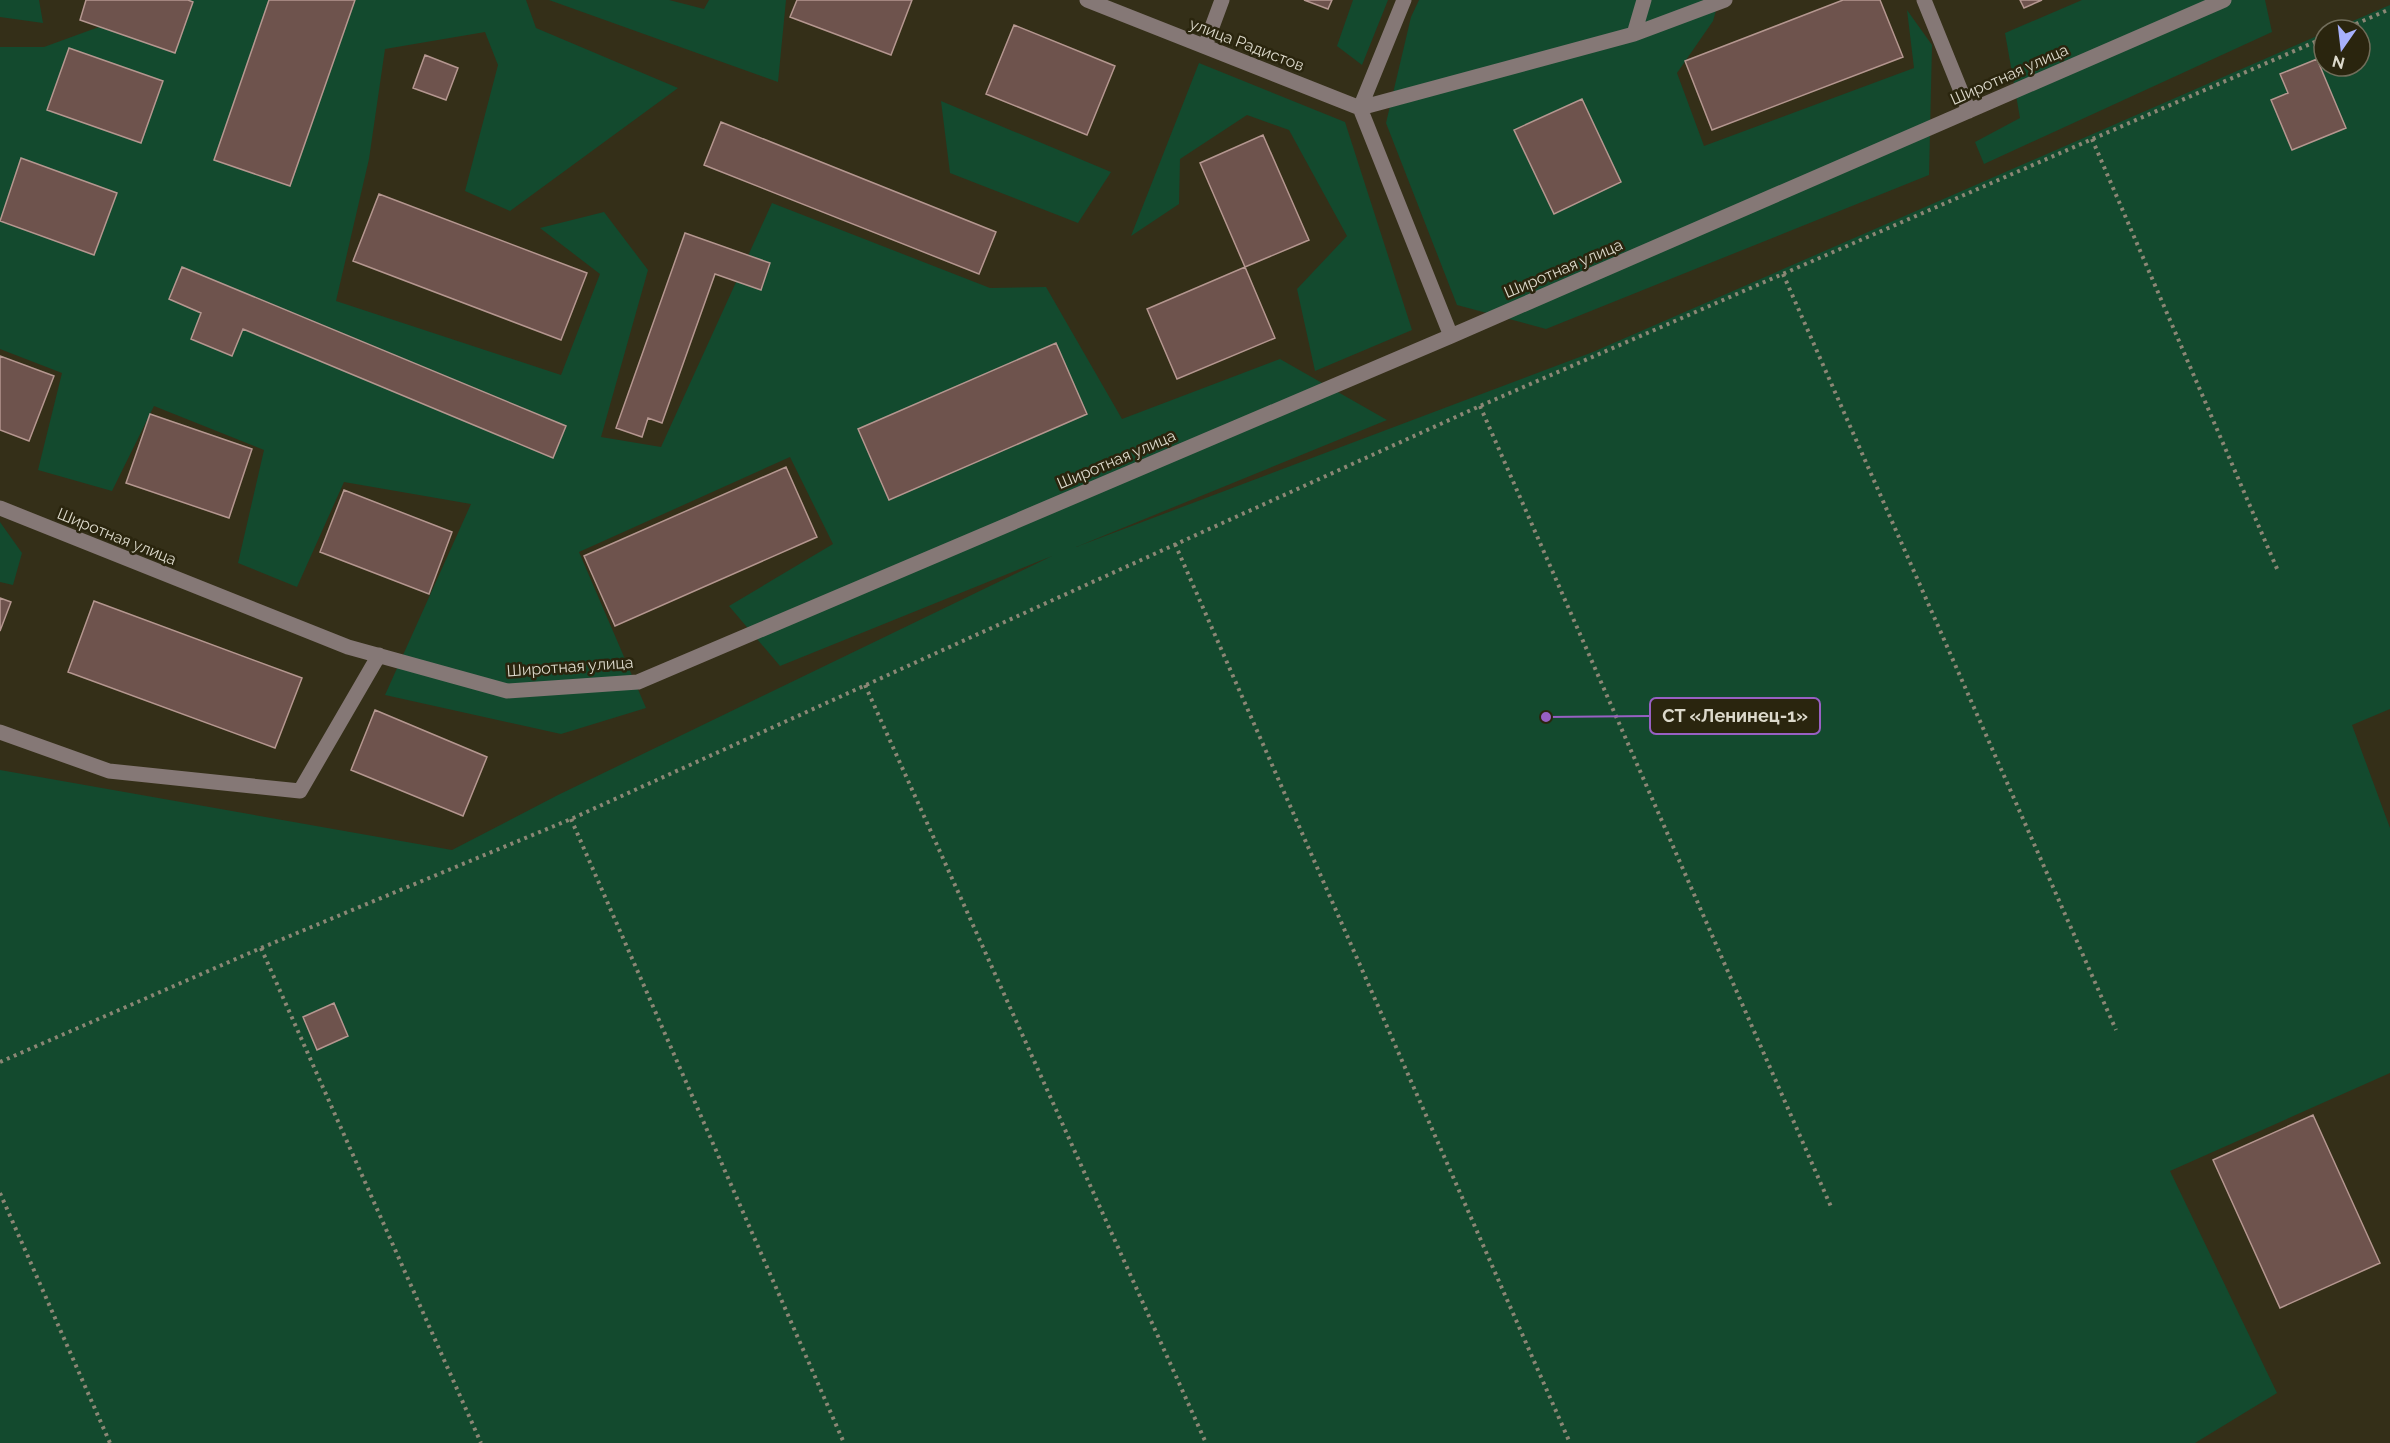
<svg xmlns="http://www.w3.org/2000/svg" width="2390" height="1443" font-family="Raleway,sans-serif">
<rect width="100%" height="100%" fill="#342f18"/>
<path fill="#134a2e" d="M0,0H39L43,23L0,17Z
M173,0H526L536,28L678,88L510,211L465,191L498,65L485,32L385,49L369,159L336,301L561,375L600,274L540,228L604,212L648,270L601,437L661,447L772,203L990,288L1046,287L1122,419L1280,359L1387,420L1076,547L1593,352L2324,33V66H2360V30H2332L2390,5V709L2352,725L2390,828V1073L2170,1171L2277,1393L2195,1443H0V770L452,850L558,795L1052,556L780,666L729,606L833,544L790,457L579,552L646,708L561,734L385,695L471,504L344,482L297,587L238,563L264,450L154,406L112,491L38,470L62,373L0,349V47H44Z
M549,0H669L704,9L709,0H786L778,82Z
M1353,0H1388L1362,65L1337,46Z
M1419,0H1719L1713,21L1677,73L1704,146L1914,68L1907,10L1932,45L1929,175L1546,329L1457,305L1386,123L1411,17Z
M2082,0H2265L2272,32L1984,164L1975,142L2020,118L2005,33Z
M1199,63L1345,122L1412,330L1315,371L1297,289L1347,236L1289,130L1247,115L1180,159L1179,204L1131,236Z
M941,101L1111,172L1078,223L950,173Z
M0,522L22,553L13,585L0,582Z"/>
<path fill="#6e534d" stroke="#b59790" stroke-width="1.5" d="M86,0H188L193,2L175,53L80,20Z
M269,0H355L290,186L214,160Z
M797,0H912L891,55L790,17Z
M1304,0H1332L1328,9Z
M1843,0H1880L1903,57L1712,130L1685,61Z
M2020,0H2042L2024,8Z
M1014,25L1115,66L1087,135L986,94Z
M69,48L163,81L141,143L47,110Z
M425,55L458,68L446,100L413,88Z
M2317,59L2346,128L2292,150L2271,100L2288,93L2280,74Z
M1582,99L1621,182L1554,214L1514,130Z
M721,122L996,232L979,274L704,165Z
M1263,135L1309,240L1245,267L1200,163Z
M21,158L117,193L94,255L0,221Z
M379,194L587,273L561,340L353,261Z
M685,233L770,263L761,290L715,274L662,423L648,418L642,437L616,428Z
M182,267L566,426L553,458L243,329L232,356L191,339L201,313L169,299Z
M1245,267L1275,338L1177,379L1147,309Z
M1056,343L1087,414L889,500L858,429Z
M0,356L54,376L29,441L0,430Z
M150,414L252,449L229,518L126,483Z
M786,467L817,537L615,626L584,556Z
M344,490L452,532L429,594L320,552Z
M0,598L11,602L0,631Z
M94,601L302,678L275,748L68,672Z
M375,710L487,757L463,816L351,770Z
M334,1003L348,1036L317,1050L303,1017Z
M2313,1115L2380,1263L2280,1308L2213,1160Z"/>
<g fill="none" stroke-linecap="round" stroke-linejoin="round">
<path stroke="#8b8775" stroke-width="4" stroke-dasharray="3 4.5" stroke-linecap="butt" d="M2342,30L2390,9
M2092,139L2278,571
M1783,274L2116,1030
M1480,406L1832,1209
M1175,544L1570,1443
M865,685L1206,1443
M571,819L844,1443
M261,948L481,1443
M0,1062L261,948L571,819L1480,406L2324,38
M0,1193L110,1443"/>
<path stroke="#857876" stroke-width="15" d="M1087,0L1360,108
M1924,0L1969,111
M1634,34L1644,0
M1205,46L1222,0
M1360,108L1634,34L1725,0
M1360,108L1451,336
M1360,108L1404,0
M0,508L348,647L507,691L638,682L1451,336L2224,0
M0,732L109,771L300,791L379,655"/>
</g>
<g text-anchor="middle" stroke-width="5" stroke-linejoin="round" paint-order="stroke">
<g font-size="16" fill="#dcd9cb" stroke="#2a250e">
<text transform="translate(1247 44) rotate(21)" y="6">улица Радистов</text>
<text transform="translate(2009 74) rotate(-24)" y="6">Широтная улица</text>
<text transform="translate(1563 268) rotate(-23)" y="6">Широтная улица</text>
<text transform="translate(1116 459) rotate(-23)" y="6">Широтная улица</text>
<text transform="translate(117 536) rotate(22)" y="6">Широтная улица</text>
<text transform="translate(570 666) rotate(-4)" y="6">Широтная улица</text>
</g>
</g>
<path fill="none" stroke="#9860c3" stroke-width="2" d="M1546 717L1650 716"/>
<circle fill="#9860c3" stroke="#2a250e" stroke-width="2" cx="1546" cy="717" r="6"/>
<rect fill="#2a250e" stroke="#9860c3" stroke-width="2" x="1650" y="698" width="170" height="36" rx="6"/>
<g font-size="18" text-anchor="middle" font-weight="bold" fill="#dcd9cb">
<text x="1735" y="722">СТ «Ленинец-1»</text>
</g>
<g transform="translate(2342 48) rotate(194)"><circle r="28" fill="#2a250e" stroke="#716d5a" stroke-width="1.5"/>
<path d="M0-4.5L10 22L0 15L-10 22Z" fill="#a7b1fc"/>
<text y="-9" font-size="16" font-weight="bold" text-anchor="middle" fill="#dcd9cb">N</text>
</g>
</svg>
